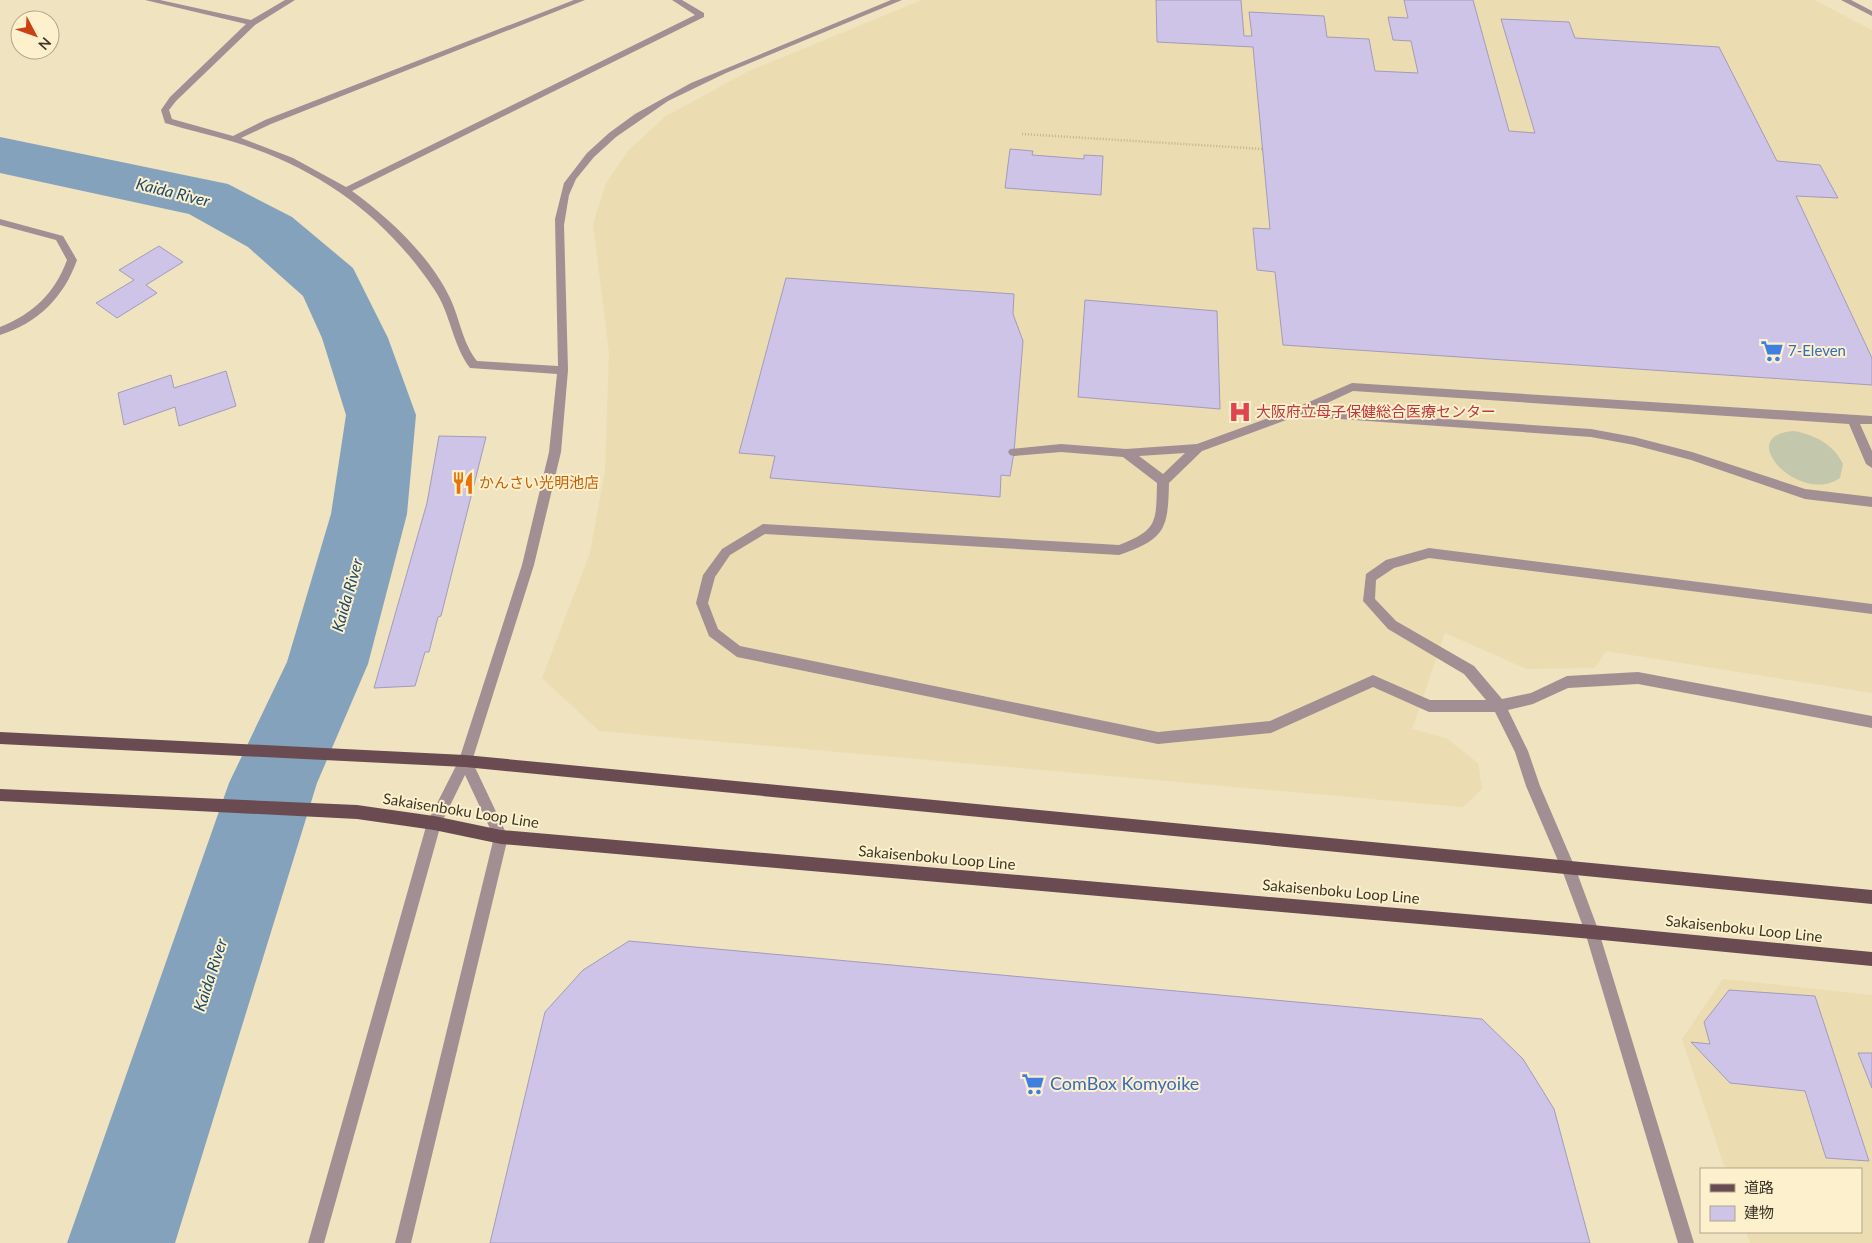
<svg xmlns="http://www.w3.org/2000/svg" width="1872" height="1243" font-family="Lato,'Noto Sans JP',sans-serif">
<rect width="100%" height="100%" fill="#efe3c0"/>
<path fill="#ebdcb1" d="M922,0H1814L1872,30V693L1606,651L1595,668L1527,669L1445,633L1412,729L1446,738L1478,763L1482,789L1463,807L599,731L542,678L590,553L605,470L609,353L593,224L606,183L629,150L666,116L749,71Z
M1723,979L1872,995V1243H1750L1746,1232H1861V1169H1725L1682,1039Z"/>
<path fill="#c3c7ab" d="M1794,431C1815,435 1833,444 1843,464L1840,478C1800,506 1732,435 1794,431Z"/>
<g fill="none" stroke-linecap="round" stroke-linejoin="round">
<path fill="#85a2bd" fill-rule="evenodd" d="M0,137L228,184L292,217L353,268L388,338L416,415L407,514L368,664L317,783L175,1243H67L229,783L287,662L331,514L346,415L322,338L303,296L248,247L189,214L0,173Z"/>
</g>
<path fill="#cdc4e8" stroke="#a39bbb" d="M1156,0H1241L1244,36H1252L1249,12L1324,16L1327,37L1369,39L1375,71L1418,73L1411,41L1393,40L1388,17L1408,18L1404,0H1473L1509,131L1535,133L1501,19L1569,22L1575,38L1719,47L1777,161L1820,165L1838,198L1796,196L1872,358V385L1283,345L1275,272L1257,270L1253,228L1270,229L1253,47L1157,42Z
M1010,149L1033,151L1032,155L1084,159V155L1103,156L1101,195L1005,188Z
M159,246L183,262L146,285L157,293L117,318L96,303L134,280L119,270Z
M786,278L1014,294L1013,314L1023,341L1014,452L1010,476L1001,475L1000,497L770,478L775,456L739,453Z
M1085,300L1217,311L1220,409L1078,397Z
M226,371L236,406L179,426L175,407L124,425L118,393L171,375L174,388Z
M439,436L486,437L441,616L438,617L429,652H425L415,686L374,688L427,503Z
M629,941L1482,1019L1523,1059L1554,1109L1590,1243H490L545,1012L583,970Z
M1729,990L1815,996L1869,1161L1826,1158L1805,1091L1730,1083L1691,1042L1710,1044L1704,1022Z
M1858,1053H1872V1088Z"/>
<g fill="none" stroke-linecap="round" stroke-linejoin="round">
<path stroke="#938b73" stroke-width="2.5" stroke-dasharray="0.5 2.5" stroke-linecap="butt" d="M1022,134L1263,149"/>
<path fill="#a28f93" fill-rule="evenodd" d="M145,0H160L251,20L285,0H295L255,25L176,101L169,110L172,119L233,136L265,120L574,0H585L271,124L241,138L293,158L346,187L695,15L672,0H682L704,13V17L352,191C389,218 430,256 450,298C460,319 462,342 477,361L558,366L555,219L564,183L587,153L609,133L635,114L691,83L891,0H902L726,73L668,101L616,137L594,157L576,179L569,195L564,225L568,370L561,452L534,565L472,761L508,837L411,1243H395L494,837L465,775L441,824L324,1243H308L427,823L459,760L522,565L549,452L557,374L470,368C452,344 451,314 434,289C385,216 319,168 234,142C211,135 188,130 165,123L161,110L170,97L246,24Z
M1841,0H1851L1872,11V16Z
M0,219L63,236L77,260C64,297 38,323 0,335V327C33,314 55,293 67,260L56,240L0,225Z
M1352,383L1872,416V424H1860L1872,451V468L1866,464L1849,424L1353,391L1312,410L1591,429L1634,437L1692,452L1805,489L1872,497V507L1805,499L1691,460L1634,445L1591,437L1297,416L1202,451L1169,483C1168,530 1165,539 1119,555L765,534L730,555L715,577L708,603L718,629L740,646L1158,732L1270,721L1373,675L1430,700H1486L1464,674L1388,629L1363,601L1366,574L1386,560L1429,548L1872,604V614L1429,558L1394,568L1376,580L1375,599L1396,621L1474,666L1502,699L1531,693L1567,676L1638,672L1872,716V728L1638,684L1568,688L1533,704L1508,710L1528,751L1540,786L1576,870L1599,932L1694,1243H1678L1585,932L1562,870L1526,786L1515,752L1495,712H1429L1373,687L1271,733L1158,744L737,657L709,636L696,603L703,575L722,549L763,524L1119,545C1158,530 1156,522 1157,483L1123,457L1061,452L1014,456L1010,455L1008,452L1010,449L1061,444L1126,449L1197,444L1293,409ZM1185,453L1163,474L1139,456Z"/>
<path fill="#6a4b52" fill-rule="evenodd" d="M0,732L465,755L1872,890V904L465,767L0,744Z
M0,789L357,805L434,816L501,830L1592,925L1872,952V966L1592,939L501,844L434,830L357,819L0,801Z"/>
</g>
<defs>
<symbol id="supermarket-bare" viewBox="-9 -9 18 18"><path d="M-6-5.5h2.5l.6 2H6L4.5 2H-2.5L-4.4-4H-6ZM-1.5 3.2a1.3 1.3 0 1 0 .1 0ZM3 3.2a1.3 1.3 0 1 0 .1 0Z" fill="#3f7fe0" stroke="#fcf0cd" stroke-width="2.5" paint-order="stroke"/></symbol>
<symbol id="hospital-bare" viewBox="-9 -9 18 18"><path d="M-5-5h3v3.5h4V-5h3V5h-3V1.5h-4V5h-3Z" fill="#e0444e" stroke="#fcf0cd" stroke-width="2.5" paint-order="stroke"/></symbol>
<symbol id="restaurant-bare" viewBox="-9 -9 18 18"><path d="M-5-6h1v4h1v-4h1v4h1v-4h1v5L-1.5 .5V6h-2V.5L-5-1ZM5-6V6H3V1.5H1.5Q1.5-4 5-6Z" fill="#e8710a" stroke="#fcf0cd" stroke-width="2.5" paint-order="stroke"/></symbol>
</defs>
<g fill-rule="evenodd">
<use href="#supermarket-bare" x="1756" y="335" width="32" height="32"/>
<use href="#hospital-bare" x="1224" y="396" width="32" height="32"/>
<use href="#restaurant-bare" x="447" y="467" width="32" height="32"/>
<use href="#supermarket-bare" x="1017" y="1068" width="32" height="32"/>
</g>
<g text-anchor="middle" stroke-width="4" stroke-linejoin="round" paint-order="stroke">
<g font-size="15" fill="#366cbe" stroke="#fcf0cd" text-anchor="start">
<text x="1788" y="356">7-Eleven</text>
</g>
<g font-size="15" fill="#be3a42" stroke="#fcf0cd" text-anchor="start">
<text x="1256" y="417">大阪府立母子保健総合医療センター</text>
</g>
<g font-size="15" fill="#c56008" stroke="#fcf0cd" text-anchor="start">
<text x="479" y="488">かんさい光明池店</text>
</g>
<g font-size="15" fill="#3b3628" stroke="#fcf0cd">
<text transform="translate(461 811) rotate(9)" y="5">Sakaisenboku Loop Line</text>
<text transform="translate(937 858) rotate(5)" y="5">Sakaisenboku Loop Line</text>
<text transform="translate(1341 892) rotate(5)" y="5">Sakaisenboku Loop Line</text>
<text transform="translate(1744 929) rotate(6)" y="5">Sakaisenboku Loop Line</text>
</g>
<g font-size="16" font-style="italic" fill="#1a486d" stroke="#fcf0cd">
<text transform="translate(173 192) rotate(14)" y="6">Kaida River</text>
<text transform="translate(347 595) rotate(-74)" y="6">Kaida River</text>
<text transform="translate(210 975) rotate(-72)" y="6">Kaida River</text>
</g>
<g font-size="18" fill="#366cbe" stroke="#fcf0cd" text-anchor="start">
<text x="1050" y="1090">ComBox Komyoike</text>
</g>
</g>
<rect x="1700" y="1168" width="162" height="65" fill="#fcf0cd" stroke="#afa68b"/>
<rect x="1710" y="1184" width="25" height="8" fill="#6a4b52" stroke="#afa68b"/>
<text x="1744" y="1193" font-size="15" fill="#3b3628">道路</text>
<rect x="1710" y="1206" width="25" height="15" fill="#cdc4e8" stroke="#afa68b"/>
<text x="1744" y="1218" font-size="15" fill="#3b3628">建物</text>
<g transform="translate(35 35) rotate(131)"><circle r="24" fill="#fcf0cd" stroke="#afa68b"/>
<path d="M0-4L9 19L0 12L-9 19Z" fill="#c84014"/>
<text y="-8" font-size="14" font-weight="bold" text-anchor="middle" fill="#3b3628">N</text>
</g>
</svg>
